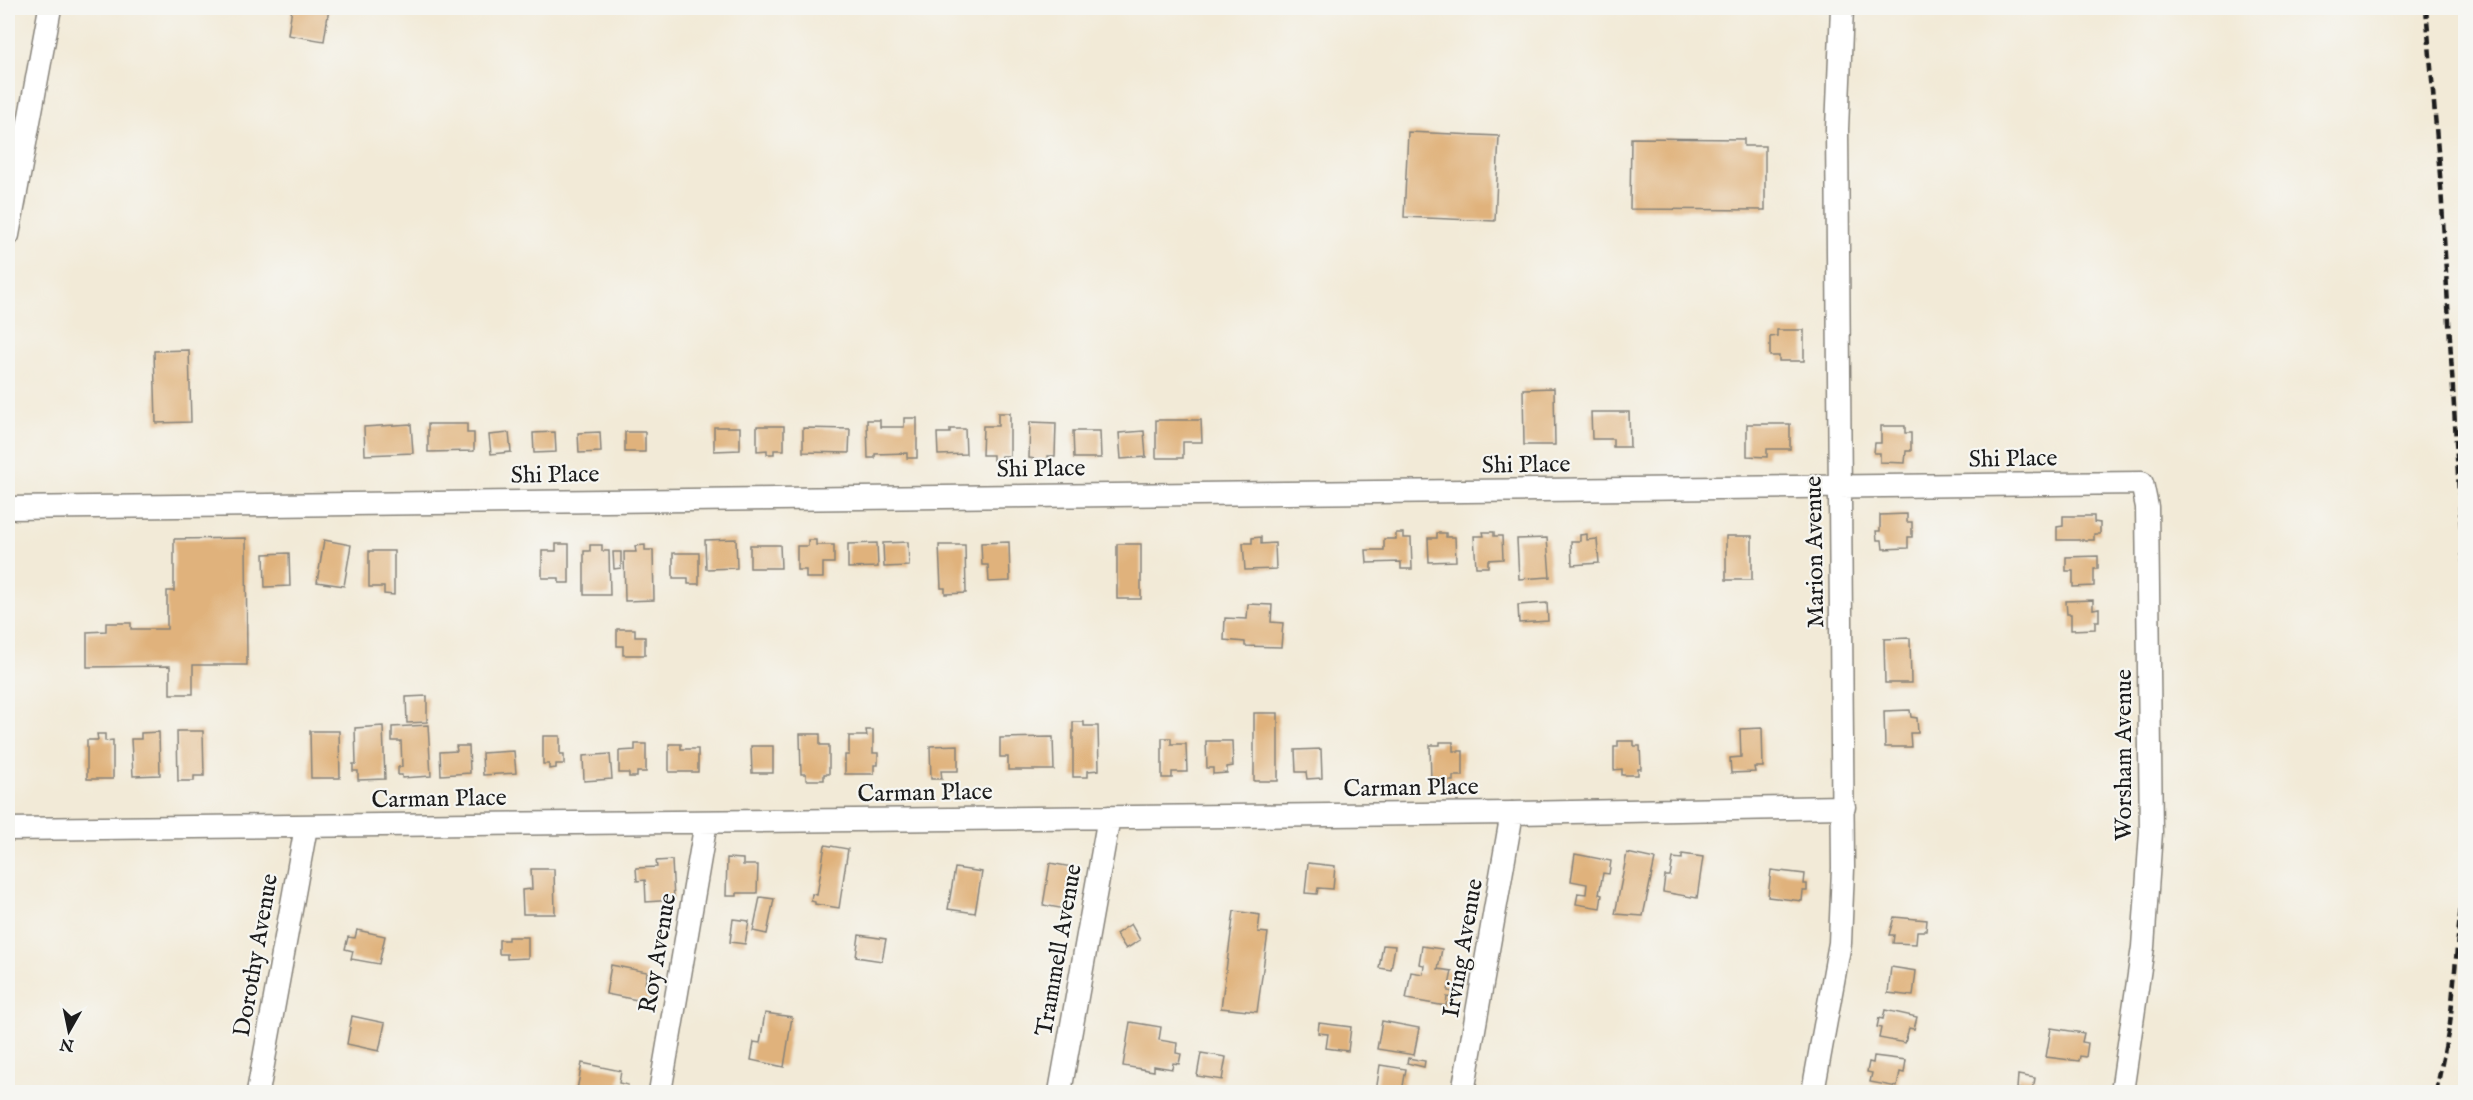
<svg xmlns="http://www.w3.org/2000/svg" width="2473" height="1100" font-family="'IM FELL English',serif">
<rect width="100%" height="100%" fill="#f6f6f2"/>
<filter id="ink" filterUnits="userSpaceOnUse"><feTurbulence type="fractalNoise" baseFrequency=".0167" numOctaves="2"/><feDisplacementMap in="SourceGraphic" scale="12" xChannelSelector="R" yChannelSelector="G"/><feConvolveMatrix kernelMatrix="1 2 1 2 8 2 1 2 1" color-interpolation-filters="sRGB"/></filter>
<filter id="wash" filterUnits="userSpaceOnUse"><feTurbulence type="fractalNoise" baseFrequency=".008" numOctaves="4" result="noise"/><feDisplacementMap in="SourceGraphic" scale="24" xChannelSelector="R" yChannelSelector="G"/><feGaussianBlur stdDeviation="1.35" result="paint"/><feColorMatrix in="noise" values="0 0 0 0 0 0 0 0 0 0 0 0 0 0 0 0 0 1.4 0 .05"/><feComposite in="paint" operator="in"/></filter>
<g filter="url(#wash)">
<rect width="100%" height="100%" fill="#f2ead7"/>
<g id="blocks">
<path fill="#e0b27c" d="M292,8H329L324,41L288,35Z
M1408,132L1499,136L1495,221L1404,217Z
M1631,138L1744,139V146H1765V210L1630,209Z
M1777,330H1804V361H1779V356H1770V337L1777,336Z
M189,350L191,422L156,423L154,351Z
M1554,388L1555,445H1524L1523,389Z
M1591,412H1629L1630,447H1613V439H1592Z
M998,413H1010V456H1001V460H993V455H982L983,426H998Z
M904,418H917V458H907V453L875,454V458H868L867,420H880V427H904Z
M1156,420H1201L1202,442H1183V458H1156Z
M1030,422L1056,423L1055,456H1048V461L1029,458Z
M411,424L413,453L365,455L364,427Z
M428,424H467V433H474V451L428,452Z
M1747,424H1790V449H1767V457L1747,456Z
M757,426H784V450H774V454H767V450L757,451Z
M1881,426H1905V433H1911V451H1906L1905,463L1880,462V453H1874L1875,443H1881Z
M714,427H740V450L714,451Z
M803,428L850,429L849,453L803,452Z
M950,429H965L966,454L938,455L937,433H950Z
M1073,431H1100L1101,458H1074Z
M1144,431L1146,457L1121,459L1119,433Z
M555,432L556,452L534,453L533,433Z
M600,432L601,452L579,453L578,433Z
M625,432H645V452H625Z
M509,433L511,452L491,454L489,435Z
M1907,514V522H1912V537H1908V548L1883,549L1882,540H1877L1876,531H1880V515Z
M2063,516H2094V522L2100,523V534H2094V540H2057V527L2063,526Z
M1483,532H1494V536H1502L1503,559L1488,560V567H1476L1474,536H1484Z
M1396,533H1403V538H1411L1412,569H1401V562L1367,563L1366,550H1384V539H1396Z
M1437,533H1446V537H1455L1456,561L1429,562L1428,538H1437Z
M1587,534V540L1597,539L1599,563L1572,565L1571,541H1580V535Z
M1726,536H1752V580H1726Z
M1261,537V544L1275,543L1276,569L1245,570L1243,543H1252V538Z
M246,538L247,665H193V694H170V666L87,667V632L106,631V623H131V629H167V591H174V539Z
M1547,538L1550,577L1519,579L1517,539Z
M736,539L737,568L706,569L705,540Z
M324,540L351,545L344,586L317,582Z
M808,540H816V545H834V563H823V578H806V570H797V546H808Z
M908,542L909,566L884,567L883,543Z
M1009,542L1010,581L989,582L988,565H982L981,543Z
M877,543L878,567L848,568V544Z
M556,544H569V583H559V578H542V551H556Z
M1117,544H1141V599H1117Z
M590,545H602V551H609L610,595H584V551H590Z
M645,545V550H653L654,600L625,601L624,552H636L635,546Z
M750,545H780L781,568H750Z
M939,545H965L966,593L945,594V588H941Z
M369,551H394V595L384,594V587H369Z
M613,552H621V568L614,569Z
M289,553L290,586L265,587L264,554Z
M673,553H699V584H688V578H673Z
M2098,556V569H2094V586L2073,587V571H2066V557Z
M2093,600V609L2099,608V621H2095V629L2071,630V614H2067L2066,601Z
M1547,603L1548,621L1519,623L1518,605Z
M1248,604L1272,605L1271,622L1283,623L1281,647L1245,646V642L1224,640L1225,618L1247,619Z
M617,629H635V637H645V655H623V646H617Z
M1910,638L1911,683H1885L1884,639Z
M427,696V722L407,723L406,697Z
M1910,710L1911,717L1917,718L1918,733H1910L1911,747H1885L1884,711Z
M1254,713H1278V781H1254Z
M1073,722H1084V726H1098L1099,770L1088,771V777H1073Z
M428,725L431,776L402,778V775H398V767H402L401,741H392V727Z
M383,726L385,779L358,780V771H353V764H356L355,728Z
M1762,728L1763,767H1754L1755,772L1731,773L1730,758L1741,757L1740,729Z
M866,730H873V753H878V765H874V774H845V755H849V736H867Z
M177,731H203L204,776H194V781H178Z
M310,731H339L340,778H311Z
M159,732L160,775L133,776L131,739H141V733Z
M97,734H105V741L113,740V779H87V740H98Z
M800,734H820V745H829V774H824V780H806V774H801Z
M543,736H560V754H564V764H556V768L549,769V764H543Z
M1053,737L1054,770H1008V757H1000V738Z
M1162,738H1171V744H1186L1187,772H1172V778H1162Z
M1206,741H1232L1233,766L1227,767V773L1213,774V768H1207Z
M1618,741H1634V746H1640L1641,769H1638V775H1622V769L1614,770V747H1618Z
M1440,742H1453V751H1463V776H1453V781H1431L1430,745H1440Z
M635,744H646V772H637V777H629V773H619V751L635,750Z
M669,744H681V749H698V772H669Z
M958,745V771H941L942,779H931L930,746Z
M456,746H469L470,773L441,775L440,752L457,751Z
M751,746H773V773H752Z
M1321,749L1322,778L1307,779L1306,772H1296L1295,750Z
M514,751L516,773L483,775L482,753Z
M610,754L612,779L584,781L583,756Z
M825,845L848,849L839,908L815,904V902L811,901L812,894L817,895Z
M1627,853L1655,859L1643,916L1615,914Z
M1575,854L1611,861L1609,874L1603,873L1599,894L1602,895L1600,908L1576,904L1578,893L1586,894L1587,884L1571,881Z
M1682,854L1703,857L1697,898L1663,892L1665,876H1670L1673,858L1682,859Z
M727,858L743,859V865H758L757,893H737V896H726Z
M672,860L674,900L646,902L645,880L637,881L636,868L657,867L656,861Z
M1050,863L1072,867L1065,909L1043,905Z
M1308,863L1335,866L1333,889L1318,888L1317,894L1305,893Z
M955,868L982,872L975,913L948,909Z
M531,869H554L555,914H523L522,890L532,889Z
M1771,870L1805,874L1804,884H1807V891H1803L1802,901L1768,897Z
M760,897L774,899L767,934L753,931Z
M1234,911L1260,915L1258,932L1268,933L1257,1012L1221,1008Z
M1894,917L1927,920L1926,931H1917L1916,944L1893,943L1894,935H1889Z
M733,919L749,921L745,944L730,942Z
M1131,924L1140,940L1126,949L1116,934Z
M357,930L385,936L379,964L351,959L353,951L345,949L348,937L355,938Z
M859,935L886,939L882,961L856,957Z
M508,937H528V958L507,959V954H499V940H508Z
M1383,945L1395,946L1391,970L1379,968Z
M1422,946L1442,949L1438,969L1452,971L1448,991L1453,992L1452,998L1447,997L1446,1006L1406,999L1411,972L1423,974L1424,965L1419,964Z
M611,965L647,972L645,986L651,987L648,1002L606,994Z
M1891,967L1916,971L1913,996L1888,993Z
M1885,1010L1917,1017L1914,1029L1909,1028L1905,1043L1879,1038L1881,1028L1877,1027L1879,1018L1883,1019Z
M765,1013L792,1017L784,1067L751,1060L754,1042L760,1043Z
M352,1016L385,1023L379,1051L347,1044Z
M1382,1021L1419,1028L1414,1055L1377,1049Z
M1130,1022L1161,1027L1159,1040L1177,1043L1176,1053L1181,1054L1179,1064L1173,1063L1172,1069L1154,1066V1071L1123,1066Z
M1319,1023L1351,1027L1348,1051L1326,1048L1328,1034L1318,1033Z
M2051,1028L2084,1033L2082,1042L2088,1043L2086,1057L2080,1056L2079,1061L2046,1057Z
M1201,1053L1226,1057L1222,1080L1197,1076Z
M1874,1056L1906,1060L1904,1073L1900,1072L1897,1087L1870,1082L1872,1073L1867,1072L1869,1062L1873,1063Z
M1408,1058L1425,1061L1424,1067L1407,1063Z
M582,1063L621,1071L619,1083L628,1085L626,1092H589L577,1090Z
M1380,1065L1406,1069L1402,1092H1376Z
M2018,1075L2035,1078L2033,1091L2017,1089Z"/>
</g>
</g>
<g filter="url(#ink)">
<use href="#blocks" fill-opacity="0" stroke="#87837a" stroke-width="1.5"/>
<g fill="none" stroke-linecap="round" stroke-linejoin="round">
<defs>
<path id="minor" d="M8,235L50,8
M8,508L2142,483L2147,507L2151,832L2143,947L2122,1092
M8,829L1512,813L1844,807
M258,1092L306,827
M660,1092L706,822
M1060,1092L1109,817
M1463,1092L1512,813
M1813,1092L1840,943L1843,868L1837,129L1842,8"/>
</defs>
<use href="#minor" stroke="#87837a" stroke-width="25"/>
<use href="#minor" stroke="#fff" stroke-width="22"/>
<path stroke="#1c1c1c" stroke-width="4.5" stroke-dasharray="9 4.5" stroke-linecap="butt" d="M2426,8L2441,187L2466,610
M2436,1092L2450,1024L2466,851"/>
</g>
</g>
<g text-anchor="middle" stroke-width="4.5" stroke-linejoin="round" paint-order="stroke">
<g font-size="24" fill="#1c1c1c" stroke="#f6f6f2">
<text transform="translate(2013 458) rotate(-1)" y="8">Shi Place</text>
<text transform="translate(1526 464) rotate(-1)" y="8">Shi Place</text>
<text transform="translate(1041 468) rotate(-1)" y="8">Shi Place</text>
<text transform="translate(555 474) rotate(-1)" y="8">Shi Place</text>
<text transform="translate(1814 552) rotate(-91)" y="8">Marion Avenue</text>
<text transform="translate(2123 755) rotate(-90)" y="8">Worsham Avenue</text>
<text transform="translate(1411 787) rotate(-1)" y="8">Carman Place</text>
<text transform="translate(925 792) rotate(-1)" y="8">Carman Place</text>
<text transform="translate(439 798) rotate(-1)" y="8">Carman Place</text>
<text transform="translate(1462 948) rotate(-80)" y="8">Irving Avenue</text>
<text transform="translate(1058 950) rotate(-80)" y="8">Trammell Avenue</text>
<text transform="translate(657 953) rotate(-80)" y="8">Roy Avenue</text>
<text transform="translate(255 955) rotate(-80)" y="8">Dorothy Avenue</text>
</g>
</g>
<rect width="2473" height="1100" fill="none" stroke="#f6f6f2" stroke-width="30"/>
<g transform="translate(69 1031) rotate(189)" stroke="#f6f6f2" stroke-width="4.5" paint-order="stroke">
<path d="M0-4.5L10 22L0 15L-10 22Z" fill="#1c1c1c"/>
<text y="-9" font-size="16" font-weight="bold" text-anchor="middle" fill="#1c1c1c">N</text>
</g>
</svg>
